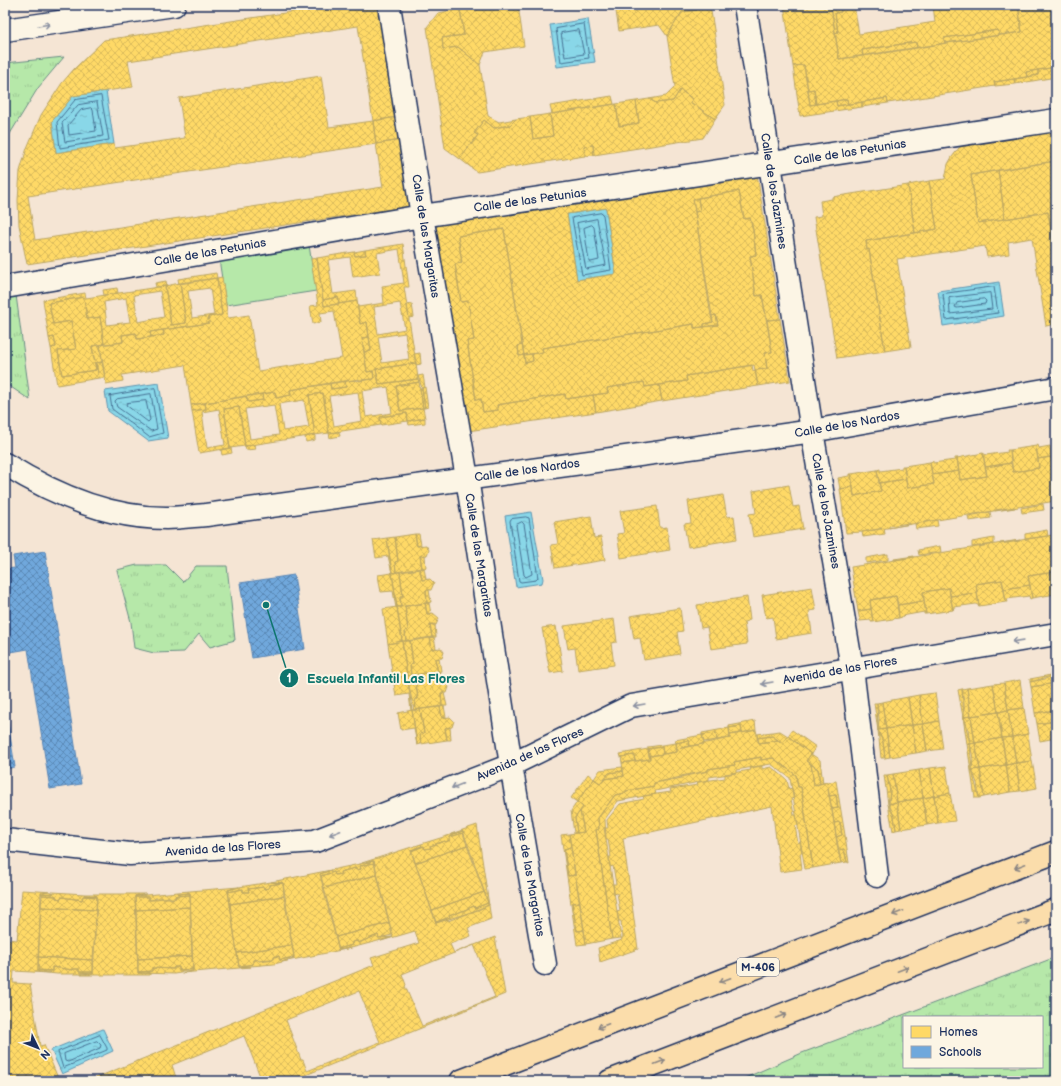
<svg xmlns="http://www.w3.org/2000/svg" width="1061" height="1086" font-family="'Balsamiq Sans',sans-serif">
<defs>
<pattern id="grass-tufts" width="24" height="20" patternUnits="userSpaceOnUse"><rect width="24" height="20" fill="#b6e8a9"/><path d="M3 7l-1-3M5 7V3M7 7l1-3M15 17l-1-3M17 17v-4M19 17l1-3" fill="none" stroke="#9cc794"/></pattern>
<pattern id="water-ripples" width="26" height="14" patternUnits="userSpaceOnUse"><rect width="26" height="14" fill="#89d7e8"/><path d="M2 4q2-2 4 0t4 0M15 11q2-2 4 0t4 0" fill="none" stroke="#76b9c9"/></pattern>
<pattern id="homes-cross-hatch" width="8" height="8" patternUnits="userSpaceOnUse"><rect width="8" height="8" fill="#ffd966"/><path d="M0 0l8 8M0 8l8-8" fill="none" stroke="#dabb5b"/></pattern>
<pattern id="schools-cross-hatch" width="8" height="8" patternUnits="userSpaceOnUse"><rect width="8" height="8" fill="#6fa8dc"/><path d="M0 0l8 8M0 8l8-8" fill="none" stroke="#5a89b6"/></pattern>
</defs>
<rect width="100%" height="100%" fill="#f5e5d4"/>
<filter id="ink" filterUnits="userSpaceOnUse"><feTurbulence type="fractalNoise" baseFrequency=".025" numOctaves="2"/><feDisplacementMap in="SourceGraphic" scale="8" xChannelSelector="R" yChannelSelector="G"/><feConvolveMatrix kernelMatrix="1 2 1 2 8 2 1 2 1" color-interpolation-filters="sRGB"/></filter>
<g filter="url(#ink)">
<path fill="url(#grass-tufts)" stroke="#688c84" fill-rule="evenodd" d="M64,57L38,88L5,142V63Z
M16,295L30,400L5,383V297Z
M137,565H166L183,582L196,566H227L235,640L210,647L199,634L184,652L154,653L134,648L131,622L117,570Z
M1056,957V1081H738L802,1053ZM904,1017H1042V1067H904Z"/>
<path fill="#b6e8a9" stroke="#688c84" d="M309,245L316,291L226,305L219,259Z"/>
<path fill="url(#water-ripples)" stroke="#5d94b1" d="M588,19L595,62L557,67L550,25Z
M106,91L114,144L56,153L52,121L73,96Z
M606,208L616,274L577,280L567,214Z
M999,282L1004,316L943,326L938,291Z
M159,383L168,438L148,441L108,411L105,391Z
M531,512L543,579L542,583L516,587L505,516Z
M103,1029L113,1051L62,1074L51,1050Z"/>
<path fill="url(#homes-cross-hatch)" stroke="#bba664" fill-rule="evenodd" d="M338,5H380L397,117L373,121L376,144L401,140L411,206L27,264L19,225L18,200L20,171L27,148L41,115L62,83L74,69L104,40ZM358,26L373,121L329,127L321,76L179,98L185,138L115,148L114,144L56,153L52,121L73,96L133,87L128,61ZM376,144L383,187L35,240L28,196Z
M488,5H518L524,46L485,52L480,65L458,47L443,49L442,38L464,35L460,9Z
M615,5H696L697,10L682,12L667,36L659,25L619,31Z
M696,5H710L714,30L725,105L715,119L690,102L693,99L680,90L673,101L656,103L649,99L666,96L675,87L667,36L682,12L697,10Z
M784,5H831L839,59L1022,32L1018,5H1056V67L1026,72L1027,77L994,82L995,86L888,103L887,98L851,104H848L847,99L816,104L814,89L808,90L804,65L793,66Z
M831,5H840L841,12L835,13L838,32L835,33Z
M840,5H854L859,34L935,22L933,5H1018L1022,32L999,35L998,30L944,38L945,43L935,45L917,48L916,42L862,50L863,56L839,59L835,33L838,32L835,13L841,12Z
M460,9L464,35L442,38L443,49L458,47L480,65L488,116L499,122L516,119L510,125L494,128L484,120L474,133L478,135L460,159L445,148L427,27L438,13Z
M998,30L999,35L945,43L944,38Z
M916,42L917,48L863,56L862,50Z
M804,65L810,105L836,101L837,106L862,102V107L800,116L793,66Z
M1056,67V77L1015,84L1014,79L1038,75V70Z
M1038,70V75L1027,77L1026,72Z
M1014,79L1015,84L995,86L994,82Z
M814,89L816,104L810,105L808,90Z
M680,90L693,99L690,102L715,119L703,138L594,155L593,145L584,146L585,156L477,172L460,159L478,135L474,133L484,120L494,128L510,125L516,119L530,117L533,139L553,136L550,114L616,104L619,126L639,123L636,101L649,99L656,103L673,101Z
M612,96L614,104L552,114L550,106Z
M887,98L888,103L862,107V102Z
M847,99L848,104L837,106L836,101Z
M636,101L639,123L619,126L616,104Z
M550,114L553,136L533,139L530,117Z
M397,117L401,140L376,144L373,121Z
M1056,127V161L971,175L978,223L1048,212L1056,260V324L1046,326L1032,238L1008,242L1009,254L987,257L985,246L897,259L911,347L885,351L869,249L867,250L866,241L937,229L929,181L945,179L948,164L952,157L959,148L968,141Z
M593,145L594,155L585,156L584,146Z
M1056,161V260L1048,212L1005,219L998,170Z
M998,170L1005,219L978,223L971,175Z
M757,174L780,319L767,320L762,295L756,296L750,256L756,255L753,230L750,218L744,219L739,191L693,199L713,322L704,324V327L694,328V324L542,348L543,352L524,355L504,229L458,236L462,263L455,264L461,302L468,301L474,340L467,341L476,400L481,399L483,412L498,410L497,405L565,394L566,399L593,395L596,412L468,431L436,225ZM606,208L616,274L577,280L567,214Z
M929,181L937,229L915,233L908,185Z
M908,185L915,233L866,241L867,250L869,249L885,351L837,358L814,217L822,216L820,201L832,199V197Z
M739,191L744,219L750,218L753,230L756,255L750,256L756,296L762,295L772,352L765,353L767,369L755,370L754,365L686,376L687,381L645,387L644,382L607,388L608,393L593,395L566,399L565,394L497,405L498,410L483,412L481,399L476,400L467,341L474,340L468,301L461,302L455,264L462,263L458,236L504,229L522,345L518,346L519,356L524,355L525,363L533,361L532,354L543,352L542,348L694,324V328L718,325L716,315L711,316L695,212L700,211L698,198Z
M698,198L700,211L695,212L693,199Z
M403,244L409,287H404L416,363L376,369L379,384L418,379L419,382L396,386L400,411L423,408L425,418L408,421L407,413L380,417L381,425L329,433L323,393L309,395L315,435L245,446L239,407L224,409L230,448L199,453L192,411L206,409L205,403L246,396L248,402L263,400L262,394L275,392L276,398L291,395L290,390L330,383L331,389L346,387L345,381L374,379L373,371L367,372L364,352L371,351L367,322L360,324L357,301L339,304L338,297L323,300L317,258L354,252L355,256L364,255H366L365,250ZM399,249L404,283L382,286L384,303L358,307L356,291L333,294L328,260L350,257L353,277L380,273L377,253ZM400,303L405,329L378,334L374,307ZM405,333L409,359L382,363L378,337ZM388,387L392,413L366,417L362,391ZM358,392L362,421L334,426L329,396ZM304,400L309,427L283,431L279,404ZM274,405L279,435L250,439L245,409ZM219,409L225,445L207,448L202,412Z
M365,250L366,255L355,256L354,252Z
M317,258L324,306L357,301L360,324L367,322L369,337L362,338L367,372L373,371L374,379L359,381V379L290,390L291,395L276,398L275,392L191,405L185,365L122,375L123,381L106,384L100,345L123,342L122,335L136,333L137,339L164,335L163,330L209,323L208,317L222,315L217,278L222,277L228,318L249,315L258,371L342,358L334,311L320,313L321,322L313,324L310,306L318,305L311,259Z
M216,273L217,278L179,284L178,279Z
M217,278L222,315L208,317L209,323L150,332L151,337L137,339L136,333L122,335L123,342L116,343L104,344L100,317L87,319L84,297L49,303L53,324L71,321L76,349L58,351L62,375L96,370L92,346L100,345L102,362L96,363L99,378L57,385L51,348L56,347L54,337L49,338L43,300L85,293L86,298L165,286L171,325L186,323L180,283ZM210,288L214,315L192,318L188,291ZM160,291L164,317L138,322L134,295ZM126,298L130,322L107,325L104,302Z
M166,281L167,286L156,287L155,283Z
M180,283L186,323L171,325L165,286Z
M117,288L118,293L104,295L103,290Z
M84,297L87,319L100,317L104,344L92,346L96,370L62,375L58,351L76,349L71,321L53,324L49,303Z
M338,297L339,304L324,306L323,300Z
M412,304L414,317L409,318L407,305Z
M716,315L718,325L704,327V324L713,322L711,316Z
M780,319L790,381L758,386L755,370L767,369L765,353L772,352L767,320Z
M163,330L164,335L151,337L150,332Z
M54,337L56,347L51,348L49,338Z
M369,337L371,351L364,352L362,338Z
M522,345L524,355L519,356L518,346Z
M420,353L421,364L416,365L414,354Z
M532,354L533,361L525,363L524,355Z
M102,362L105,378H99L96,363Z
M416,363L418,379L379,384L376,369Z
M752,365L753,371L755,370L758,386L662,401L659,385L687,381L686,376Z
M423,375L425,387L422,388L418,376Z
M345,381L346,387L331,389L330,383Z
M419,382L423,408L400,411L396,386Z
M644,382L645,387L659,385L662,401L596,412L593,395L608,393L607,388Z
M425,387L428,407L425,408L422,388Z
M420,388H422L425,408H423Z
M323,393L329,433L315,435L309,395Z
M262,394L263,400L248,402L246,396Z
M205,403L206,409L192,411L191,405Z
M239,407L245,446L230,448L224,409Z
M407,413L408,421L381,425L380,417Z
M425,418V423L409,425L408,421Z
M339,432L340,436L330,438L329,433Z
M315,435V440L306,442L305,437Z
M255,445L256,449L246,450L245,446Z
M1038,445L1039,448L1050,446L1051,457L1038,459L1036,446Z
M1036,446L1039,468L1013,472L1010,450Z
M231,448L232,453L222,455L221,450Z
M1007,450H1010L1011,463L985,467L983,453L986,455L1008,452Z
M983,453L987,476L960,480L957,458Z
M1051,457L1056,501L862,532L846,533L840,489L853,487L854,496L881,491L879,483L906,479L907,488L934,484L932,475L959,471L960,480L987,476L985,467L1011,463L1013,472L1039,468L1038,459Z
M955,458H957L959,471L932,475L930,462L933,461V463L955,460Z
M930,462L934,484L907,488L904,466Z
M902,466H904L906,479L879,483L877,470L880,469V471L902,468Z
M877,470L881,491L854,496L851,474Z
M849,474H851L853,487L840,489L838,478L849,476Z
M789,485L793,507L799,506L803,529L753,537L749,514L756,513L753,491Z
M723,495L727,517L734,516L737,539L688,547L684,524L691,523L688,501Z
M1043,504L1044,510L1022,513L1021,508Z
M657,506L660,528L667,527L670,550L621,558L617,534L624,533L620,511Z
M1015,507V508L995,511V510Z
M990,512L991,518L969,521L968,516Z
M591,516L594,538L601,537L605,560L555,568L551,545L558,544L554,522Z
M937,520L938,526L916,529L915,524Z
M909,523V524L889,528V526Z
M884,528L885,534L863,537L862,532Z
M1047,530L1048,536L1025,539V534Z
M415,534L417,546L426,545L429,550L427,555L420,556L422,568L396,572L395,562L398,561L395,537Z
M415,534H419L421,545L417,546Z
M1053,535L1056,536V578L1055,572L1028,576L1030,585L1004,589L1002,580L976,584L977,593L950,596L949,588L923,592L924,601L898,605L896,596L870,600L871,609L858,611L851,567Z
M395,537L398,561L395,562L396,572L392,573L387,538Z
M387,538L392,573L388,556L376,558L373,540Z
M994,538V544L972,547V542Z
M1020,540V541L1000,544V543Z
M940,546L941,552L919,555L918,550Z
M888,554V560L866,563V558Z
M425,555L426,568H422L420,556Z
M914,556V557L894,560V559Z
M424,568L426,579L422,580L420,569Z
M420,569L422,580L430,579L434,583L431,590H426L427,603L401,607L400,596H403L400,572Z
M400,572L403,596H400L401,607H397L392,573Z
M1055,572L1056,594L1032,598L1028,576Z
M392,573L397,607L396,608L393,591L381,592L380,587L378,575Z
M1002,580L1006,602L979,606L976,584Z
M1030,585L1032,598L1030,599L1029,596L1007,599L1008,602H1006L1004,589Z
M812,587L816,610L809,611L812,633L776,639L773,617L766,618L762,595Z
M949,588L953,610L926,614L923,592Z
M426,590H429L431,602L427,603Z
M977,593L979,606L976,604L954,607L953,610L950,596Z
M896,596L899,618L873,622L870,600Z
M747,597L750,620L744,622L747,644L711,649L707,627L701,628L697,605Z
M924,601L926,614H924V612L902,616V617L899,618L898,605Z
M425,603L427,614L433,613L439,618L436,625H430L432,637L406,641L405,631L408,630L405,606Z
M425,603H429L431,614H427Z
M405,606L408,630L405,631L406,641H402L397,607Z
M397,607L402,641L388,644L383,609Z
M680,608L683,631L677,632L680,654L644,660L640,638L634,639L630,616Z
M871,609L873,622H871V620L860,621L858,611Z
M614,619L617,642L611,643L614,665L578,670L575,648L568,649L564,626Z
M435,624L436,637H432L430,625Z
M556,626L563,671L550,673L542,628Z
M434,637L436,648L432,649L430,638Z
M430,638L432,649L441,648L444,652L442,658L435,659L438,672L411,675L410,665L413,664L410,641Z
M402,641H410L413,664L410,665L411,675L407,676Z
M402,641L407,676L393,678L388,644Z
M439,658L441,671L438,672L435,659Z
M439,671L441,682L437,683L435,672Z
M435,672L437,683L444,682L449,687L447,693H441L442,706L416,710L415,699H418L415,675Z
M1056,674L1045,679L1030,682V679Z
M415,675L418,699H415L416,710L414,711L407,676Z
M1055,675L1056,683L1031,687L1030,682Z
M407,676L409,688L412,710L411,711L409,694L396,696L393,678Z
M1020,680L1024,708L1008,710L1004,683Z
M1004,683L1008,710L998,712L993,684Z
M1056,683V710L1035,713L1031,687Z
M993,684L998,712L971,716L967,688Z
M967,688L971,716L964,717L962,689Z
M962,689L964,704V717H963L958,690Z
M441,693H444L447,706H442Z
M935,693L939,721L923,724L919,695Z
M919,695L923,724L912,725L908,697Z
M908,697L912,725L886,729L882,702Z
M882,702L886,729L878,730L877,703Z
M874,703H877L879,718L878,731Z
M444,706L446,717L442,718L440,707Z
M440,707L442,718L450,717L454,721L452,727L445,728L447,740L421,744L420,734L424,733L420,709Z
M1024,708L1028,734L1012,737L1008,710Z
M420,709L424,733L420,734L421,744L417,745L412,710Z
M412,710L414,723L417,745L414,728L401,730L398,713Z
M1008,710L1012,737L1002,738L998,712Z
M1056,710V721L1037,724L1035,713Z
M998,712L1002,738L975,743L971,716Z
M971,716L975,743L970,744L964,717Z
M963,717H964L968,729L970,744H967Z
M755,721L756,730L742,733L741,726L729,728V726Z
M939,721L943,749L927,751L923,724Z
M1056,721V738L1040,741L1037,724Z
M923,724L927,751L916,753L912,725Z
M912,725L916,753L890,757L886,729Z
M741,726L742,733L730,735L729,728Z
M450,727L451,740H447L445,728Z
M729,728L730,738L717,740L716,733L702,735V733Z
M886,729L890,757L885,758L883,742L878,730Z
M756,730L759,743L778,740L782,743L788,736L811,754L806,761L811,764L814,785L827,782L841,863L813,868L801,787H798L796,775L773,758L761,760V757L734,762L735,765L708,769V771L681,776L682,778L654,783V786L626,791V793L615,795L598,818L599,829L596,830L612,939L586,944L569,834L584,832L580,811L583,807L577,802L594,779L600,783L604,779L624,776L622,763L650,759L649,756L677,752V749L730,738V735Z
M792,730L816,747L811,754L788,736Z
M878,730L883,742L885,758H881Z
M780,731L788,736L782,743L772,736L757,738V734Z
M716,733L717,740L704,742L702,735Z
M1028,734L1032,761L1016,763L1012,737Z
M702,735L704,744L690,746L689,740L676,743L675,740Z
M772,736L778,740L759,743L757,738Z
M1012,737L1016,763L1006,765L1002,738Z
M1002,738L1006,765L980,769L975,743Z
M689,740L690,746L677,749L676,743Z
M676,743L677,752L663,754L662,747L648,749V747Z
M975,743L980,769L972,770L970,744Z
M967,744H970L973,758L972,770L971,771Z
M662,747L663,754L649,756L648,749Z
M648,749L650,759L635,761L634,755L621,757L620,754Z
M811,754L820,760L823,783L820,784L818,769L806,761Z
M634,755L635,761L622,763L621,757Z
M761,757V760L773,758L796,775L798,787H801L813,868L805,869L790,778L771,764L736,770V773L709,777V780L655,791L656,794L618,801L605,819L606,839L621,938L612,939L596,830L599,829L598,818L615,795L626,793V791L654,786V783L708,771V769L735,765L734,762Z
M1032,761L1037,788L1020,791L1016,763Z
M1016,763L1020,791L1010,792L1006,765Z
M811,764L818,769L820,784L814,785Z
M1006,765L1010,792L984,797L980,769Z
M762,766V769L771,767L779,773L787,780L789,789L792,788L794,798L791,799L794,815H796L798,825L795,826L798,843L800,842L802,853H800L802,869L780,872L772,806L623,838L638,949L600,962L598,948L622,940L621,938H623L621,921H619L617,912L620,911L617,893L614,894L613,884H616L613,866L610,867L609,857H611L608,839H606L604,828H608L607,820L620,804L644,799L643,796L671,792L670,789L698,785L697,782L725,778V774L751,770L750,768Z
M946,766L950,793L934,796L930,768Z
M622,767L623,771L609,773L600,783L594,779L600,770Z
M930,768L934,796L923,798L919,770Z
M980,769L984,797L979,798L972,770Z
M919,770L923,798L897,802L893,774Z
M972,770L977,783L979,798H975L971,771Z
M623,771L624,776L604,779L609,773Z
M588,774L594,779L577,802L571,798Z
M893,774L897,802L889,804L890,791L887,775Z
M884,775H887L890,791L888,804Z
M836,781L845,835L849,863L847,862L844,849L838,850L836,837L842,835L840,822L834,823L832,809L838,808L836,795L829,796L827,782Z
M950,793L955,821L938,823L934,796Z
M836,795L838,808L832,809L829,796Z
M934,796L938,823L927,825L923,798Z
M923,798L927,825L901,829L897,802Z
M577,802L583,807L575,818L577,833H574L571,811Z
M897,802L901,829L896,830L894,816L889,804Z
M888,804L894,816L896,830L893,831Z
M580,811L584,832L577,833L575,818Z
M840,822L842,835L836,837L834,823Z
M477,825L491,919L468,928L471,936L450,944L454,953L495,937L505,994L291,1081H262L244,1036L172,1065L177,1081H88L374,965L371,958L419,943L415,931L381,941L393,937L374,861L362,863L421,844L422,846L411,850L436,923L448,919V921L489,905L463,831L451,835V834ZM474,945L495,997L422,1026L405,986L406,985L402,974ZM359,991L380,1042L307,1071L303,1060H301L286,1020Z
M463,831V833L450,837V840L446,842L445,841L430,846L431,848L425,849L424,846L411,851V850L422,846L421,844Z
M463,833L467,845L415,863L411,851L424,846L425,849L431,848L430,846L445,841L446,842L450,840V837Z
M569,834L571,847L564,849L566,863L568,876L575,875L580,902L572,903L577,931L584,930L586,944L577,945L561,835Z
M467,845L484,892L432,910L415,863Z
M571,847L575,875L568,876L564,849Z
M844,849L847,862L841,863L838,850Z
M374,861V863L360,866L361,869L356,870L355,868L340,872L341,874L335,875L334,872L321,876L320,874L331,870Z
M374,863L377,875L324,888L321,876L334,872L335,875L341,874L340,872L355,868L356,870L361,869L360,866Z
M331,870L320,874L329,912L339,950L351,948L282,962L294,957L283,883L271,882Z
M377,875L389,923L336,937L324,888Z
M271,882L283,883L269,885V888L264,889V887L248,889L249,892H243V889L228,892V890L239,887Z
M283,883L284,896L230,904L228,892L243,889V892H249L248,889L264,887V889L269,888V885Z
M239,887L228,890L239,967H251L182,973L181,971H193V969L190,893L178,894V892Z
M22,890L53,892V894L41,893L38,972H50L49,973L14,971L13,983L30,984L40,1046L44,1045L58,1078L50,1081H5V939L17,940Z
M53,892L85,894L84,895L97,896V897L83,896L82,900L61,897V899L56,898V896L42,895L41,893L53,894Z
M178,892V894L190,893V895L175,896L176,898H155V900H149V897H135V896Z
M484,892L488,903L475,908L474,906L455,914L454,913L449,915L450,917L436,922L432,910Z
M85,894H146L135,896L138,973H150V975H81V973L93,974L97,897V896L84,895Z
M42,895L56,896V898L61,899V897L82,900L83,896L97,897L96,910L41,907Z
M190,895V907L136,910L135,897H149V900L170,897V899L176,898L175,896Z
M284,896L292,945L237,953L230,904Z
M580,902L584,930L577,931L572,903Z
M488,903L489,905L478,910L436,923V922L450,917L449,915L454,913L455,914L474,906L475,908Z
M41,907L96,910L93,960L38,957Z
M190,907L192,956L138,959L136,910Z
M389,923L392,935L379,938L378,935L358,943V941L352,942V945L338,949L336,937Z
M378,935L379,938L393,937L351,948L339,950L338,949L352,945V942L358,941V943Z
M292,945L294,957L280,960L279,956L274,957V959L259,961L258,959L253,960V964L239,966L237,953Z
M192,956L193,969L179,970V967H174V969L152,968V971L138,972V959Z
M279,956L280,960L294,957V959L274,964L239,967L253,964V960L274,959V957Z
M38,957L93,960V972H79V969H73V970L52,967V971L38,970Z
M52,967L73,970V969H79V972H93V974H57L38,972V970L52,971Z
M174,967H179V970L193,969V971L174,974L138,973V972L152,971V968L174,969Z"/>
<path fill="url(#schools-cross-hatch)" stroke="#5684b6" d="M45,551L81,784L50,789L28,649L5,653V569L15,568L13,556Z
M294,575L305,649L252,658L240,583Z
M5,704L15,767L5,769Z"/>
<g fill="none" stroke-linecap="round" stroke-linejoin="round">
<path stroke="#477295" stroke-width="1" d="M584,24L589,58L561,62L556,29Z
M579,30L584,54L565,57L561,33Z
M101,96L109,140L60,148L57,122L75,100Z
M97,102L103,136L65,142L62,123L78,105Z
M91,108L93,110L96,131L69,135L68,125L81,110Z
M601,213L603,215L611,270L582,275L572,218Z
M597,219L606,265L586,269L577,223Z
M592,225L594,227L599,260L591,262L589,261L584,228Z
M994,287L998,313L946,320L943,294Z
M990,293L992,309L950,314L949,298Z
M984,299L986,301L985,304L957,308L955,307L957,303Z
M155,388L163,433L149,437L112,409L110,396Z
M151,394L157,429L151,431L117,407L115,401L117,399Z
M146,401L150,420L148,422L126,405L127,403Z
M526,517L529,518L538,578L536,580L521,582L519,581L510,521L511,519Z
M522,522L524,524L532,574L526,577L524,575L516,525Z
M100,1035L107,1048V1050L63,1068L58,1052Z
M97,1041L101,1045L100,1048L68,1062L65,1061L64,1054Z"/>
<defs>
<path id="pedestrian" d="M389,5L422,216L467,478
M745,5L812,431L852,668L877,876
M5,287L422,216L1056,120"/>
<path id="minor" d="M5,30L174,5
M5,464C53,494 108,518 166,518C180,518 193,516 206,515L806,432L1056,388
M467,478L511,765L545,964
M5,840L130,854L315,841L511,765L631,706L1056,634"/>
<path id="trunk" d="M461,1081L1056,852
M610,1081L1056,910"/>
</defs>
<use href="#pedestrian" stroke="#1b2f5e" stroke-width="25"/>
<use href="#minor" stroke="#1b2f5e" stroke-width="25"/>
<use href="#trunk" stroke="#1b2f5e" stroke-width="25"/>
<use href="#pedestrian" stroke="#fcf5e5" stroke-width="22"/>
<use href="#minor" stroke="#fcf5e5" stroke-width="22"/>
<use href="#trunk" stroke="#fbddab" stroke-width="22"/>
</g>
<defs><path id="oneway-shaft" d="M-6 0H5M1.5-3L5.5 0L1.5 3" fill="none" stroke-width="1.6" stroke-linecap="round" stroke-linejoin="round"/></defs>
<g stroke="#8c92a2">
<use href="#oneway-shaft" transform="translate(44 25) rotate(-9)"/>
<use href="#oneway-shaft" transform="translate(1018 641) rotate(171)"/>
<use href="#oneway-shaft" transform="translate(767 683) rotate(170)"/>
<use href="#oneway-shaft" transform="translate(639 705) rotate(170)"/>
<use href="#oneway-shaft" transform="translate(457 786) rotate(159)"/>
<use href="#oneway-shaft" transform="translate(335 833) rotate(159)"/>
</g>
<g stroke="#8b8684">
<use href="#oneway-shaft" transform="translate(1020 866) rotate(159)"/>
<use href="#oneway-shaft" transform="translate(898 913) rotate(159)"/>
<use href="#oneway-shaft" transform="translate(1024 923) rotate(-21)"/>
<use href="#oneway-shaft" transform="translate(903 969) rotate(-21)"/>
<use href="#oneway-shaft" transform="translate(725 980) rotate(159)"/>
<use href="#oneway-shaft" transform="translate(781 1016) rotate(-21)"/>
<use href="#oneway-shaft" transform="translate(603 1026) rotate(159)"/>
<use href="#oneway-shaft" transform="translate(660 1062) rotate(-21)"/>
</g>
</g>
<g text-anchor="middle" stroke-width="4" stroke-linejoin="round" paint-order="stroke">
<rect fill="#fcf5e5" stroke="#5e6a86" stroke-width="1" x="737" y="958" width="42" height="18" rx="3"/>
<g font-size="11" font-weight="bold" fill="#1b2f5e">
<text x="758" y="971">M-406</text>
</g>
<g font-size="12" fill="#1b2f5e" stroke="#fcf5e5">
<text transform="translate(850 152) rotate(-9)" y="4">Calle de las Petunias</text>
<text transform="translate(774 191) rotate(81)" y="4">Calle de los Jazmines</text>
<text transform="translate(530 200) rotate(-8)" y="4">Calle de las Petunias</text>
<text transform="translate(426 236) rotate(81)" y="4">Calle de las Margaritas</text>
<text transform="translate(210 252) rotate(-10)" y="4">Calle de las Petunias</text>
<text transform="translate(847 424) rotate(-10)" y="4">Calle de los Nardos</text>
<text transform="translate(527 470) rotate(-8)" y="4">Calle de los Nardos</text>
<text transform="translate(826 511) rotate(80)" y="4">Calle de los Jazmines</text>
<text transform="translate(479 555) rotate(81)" y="4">Calle de las Margaritas</text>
<text transform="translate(840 670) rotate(-10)" y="4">Avenida de las Flores</text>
<text transform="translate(530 754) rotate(-24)" y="4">Avenida de las Flores</text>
<text transform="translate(223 848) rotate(-4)" y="4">Avenida de las Flores</text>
<text transform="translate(530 875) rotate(80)" y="4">Calle de las Margaritas</text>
</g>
</g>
<path fill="none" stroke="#0f766e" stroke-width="1.5" d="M266 605L289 678"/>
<g fill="#0f766e" stroke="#fcf5e5" stroke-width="1.5">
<circle cx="266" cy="605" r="4"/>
<circle cx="289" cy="678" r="10"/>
</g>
<g font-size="12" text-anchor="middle" font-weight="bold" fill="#fff">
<text x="289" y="682">1</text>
</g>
<g font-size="13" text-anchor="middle" font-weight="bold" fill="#0f766e" stroke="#fcf5e5" stroke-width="4" stroke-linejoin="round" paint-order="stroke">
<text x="386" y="683">Escuela Infantil Las Flores</text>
</g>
<rect width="1061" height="1086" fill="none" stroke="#fcf5e5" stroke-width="20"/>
<rect x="10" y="10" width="1041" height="1066" fill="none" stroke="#1b2f5e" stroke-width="1.5" filter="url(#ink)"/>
<rect x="903" y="1016" width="140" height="52" fill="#fcf5e5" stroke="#a2a6af"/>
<rect x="911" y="1026" width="20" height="12" fill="#ffd966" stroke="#a2a6af"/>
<text x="939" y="1036" font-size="12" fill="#1b2f5e">Homes</text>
<rect x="911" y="1046" width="20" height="12" fill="#6fa8dc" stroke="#a2a6af"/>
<text x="939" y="1056" font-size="12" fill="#1b2f5e">Schools</text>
<g transform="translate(38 1048) rotate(133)" stroke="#fcf5e5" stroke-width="3" paint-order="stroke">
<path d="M0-3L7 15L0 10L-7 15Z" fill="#1b2f5e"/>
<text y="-6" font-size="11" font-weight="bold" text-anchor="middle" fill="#1b2f5e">N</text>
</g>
</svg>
